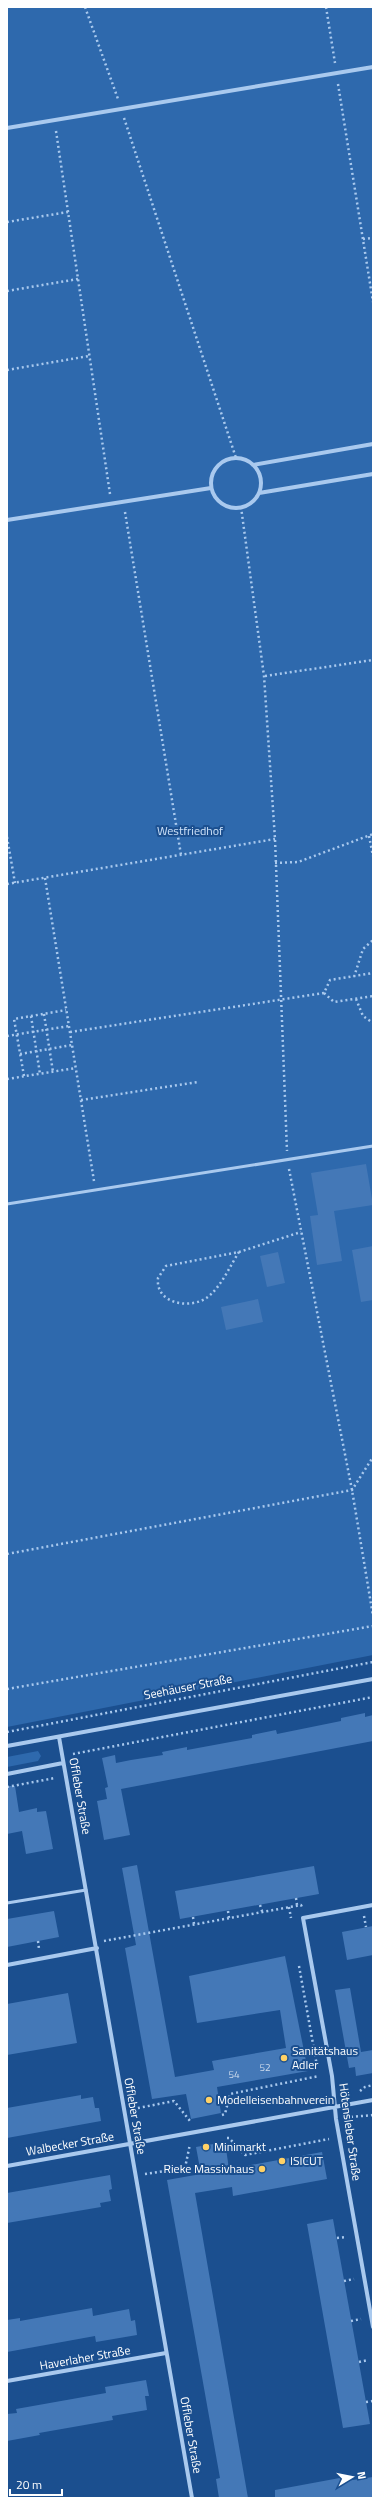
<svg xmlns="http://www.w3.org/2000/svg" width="380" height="2505" font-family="'Titillium Web',sans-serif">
<rect width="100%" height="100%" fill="#1b4f8f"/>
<path fill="#2e69ad" d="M7,7H373V1655L7,1727Z
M38,1751L41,1756L38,1761L7,1767V1757Z"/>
<path fill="#4478b7" d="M366,1164L373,1205L334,1211L342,1261L317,1265L310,1216L318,1215L311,1173Z
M373,1246V1300L361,1302L352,1250Z
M278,1252L285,1283L267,1287L260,1256Z
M258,1299L263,1322L226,1330L221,1307Z
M365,1713V1717L373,1715V1741L121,1789L130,1835L104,1840L97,1801L107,1799L105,1788L108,1787L102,1758L115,1755L116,1763L131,1760L163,1755L162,1752L187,1747V1750L252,1738V1735L276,1730L277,1734L341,1721V1718Z
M7,1786H15L19,1812L37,1808V1812L46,1811L53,1849L26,1854L22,1831L7,1834Z
M137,1865L175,2077L214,2070L212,2061L286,2048L280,2010L197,2023L189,1976L285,1956L308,2071L217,2087L221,2113L191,2119L186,2094L152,2099L125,1948L136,1945L122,1868Z
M314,1866L319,1894L180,1919L175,1891Z
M54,1911L59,1937L7,1947V1919Z
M373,1926V1955L347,1960L342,1932Z
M350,1988L361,2052L373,2050V2073L356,2076L355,2067L349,2068L335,1990Z
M68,1993L77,2043L7,2055V2004Z
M81,2095V2099L93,2097L95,2108H99L101,2121L7,2138V2108Z
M225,2142L229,2169L322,2152L327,2179L233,2196L232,2187L195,2193L248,2498H219L216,2479L220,2478L167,2180L201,2174L196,2147Z
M110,2175L112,2189L109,2190L111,2201L100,2203L101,2207L7,2223V2193Z
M333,2219L370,2424L343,2428L307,2224Z
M92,2308L93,2316L129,2309L131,2321L135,2320L137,2335L96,2342L95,2336L7,2352V2320L20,2318V2321Z
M146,2380L149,2396H145L147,2410L112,2416L113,2420L39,2433L40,2435L7,2441V2414L17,2413L16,2409L106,2393L105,2387Z
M345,2477L346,2481L373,2477V2498H275V2490Z"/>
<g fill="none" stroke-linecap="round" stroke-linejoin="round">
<path stroke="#a9c9ee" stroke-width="2.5" stroke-dasharray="2 3" stroke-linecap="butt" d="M85,7L118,99
M326,7L335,63
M338,84L373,302
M124,118L236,458
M56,131L110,494
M7,222L68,212
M363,239L373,238
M7,291L78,279
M7,370L89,356
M241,507L264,676L275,839L287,1151
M125,512L181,855
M265,676L373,660
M369,836L373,856
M7,837L15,883
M275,863L298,862L373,834
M45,878L94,1181
M7,884L275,839
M354,977L363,949L373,940
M324,993L334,1002L373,996
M356,999L363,1016L373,1023
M44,1014L53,1072
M31,1016L40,1074
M70,1032L324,993L330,980L373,973
M7,1036L69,1026
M20,1054L72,1045
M24,1076L14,1019L66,1010
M7,1079L76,1068
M81,1100L198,1082
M289,1169L352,1490L373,1616
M239,1252C230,1266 222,1285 209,1296C193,1310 155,1305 158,1278L166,1266L239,1252L301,1232
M7,1554L352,1490L373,1457
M7,1689L373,1626
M7,1732L373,1662
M73,1754L373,1697
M7,1787L55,1778
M296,1898L297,1905
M260,1905L262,1911
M289,1907L291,1918
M228,1911L229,1918
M364,1916L366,1927
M193,1917L194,1924
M38,1941L39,1949
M104,1941L301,1905L302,1907
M299,1966L317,2066
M360,2091L365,2087L373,2085
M133,2109L174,2101L190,2121
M222,2115L225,2114L230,2094L319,2076
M351,2117L373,2115
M227,2138H229L245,2155L329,2139
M145,2174L185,2168L190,2144
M337,2238L346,2237
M344,2281L354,2279
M351,2321L361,2319
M359,2362L368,2360
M366,2402L373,2401"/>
<path stroke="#a9c9ee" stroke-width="3" d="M7,1204L373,1146
M7,1903L86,1890"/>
<path stroke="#a9c9ee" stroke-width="4" d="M7,128L373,67
M211 483a25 25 0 1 1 50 0a25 25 0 1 1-50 0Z
M253,465L373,444
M259,493L373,474
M7,520L211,488
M59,1737L192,2498
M7,1746L373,1679
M7,1774L63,1763
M373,1905L303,1918L332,2076L336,2119L373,2327
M7,1965L97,1948
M7,2166L373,2100
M7,2381L166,2353"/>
</g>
<g fill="#ffd166" stroke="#1b4f8f" stroke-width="1.5">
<circle cx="284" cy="2058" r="4"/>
<circle cx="209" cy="2100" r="4"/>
<circle cx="206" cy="2147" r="4"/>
<circle cx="282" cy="2161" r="4"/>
<circle cx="262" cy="2169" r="4"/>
</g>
<g text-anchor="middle" stroke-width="4" stroke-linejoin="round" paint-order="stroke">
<g font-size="10" fill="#d0dded">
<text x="265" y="2071">52</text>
<text x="234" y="2078">54</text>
</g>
<g font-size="12" fill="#cfe3fa" stroke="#1b4f8f">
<text x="190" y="835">Westfriedhof</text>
</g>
<g font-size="12" fill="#fff" stroke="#1b4f8f">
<text transform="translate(188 1687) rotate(-11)" y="4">Seehäuser Straße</text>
<text transform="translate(80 1796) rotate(80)" y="4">Offleber Straße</text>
<text transform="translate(135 2116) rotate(80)" y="4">Offleber Straße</text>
<text transform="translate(350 2132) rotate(82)" y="4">Hötensleber Straße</text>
<text transform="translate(70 2144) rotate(-10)" y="4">Walbecker Straße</text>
<text transform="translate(85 2358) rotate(-10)" y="4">Haverlaher Straße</text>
<text transform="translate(191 2435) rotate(80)" y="4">Offleber Straße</text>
</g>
<g font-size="12" fill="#fff" stroke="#1b4f8f" text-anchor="start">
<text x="292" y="2055">Sanitätshaus<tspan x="292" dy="14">Adler</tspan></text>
<text x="217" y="2104">Modelleisenbahnverein</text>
<text x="214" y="2151">Minimarkt</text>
<text x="290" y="2165">ISICUT</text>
<text x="254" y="2173" text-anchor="end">Rieke Massivhaus</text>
</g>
</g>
<rect width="380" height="2505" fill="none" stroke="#ffffff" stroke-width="16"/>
<g transform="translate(352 2477) rotate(80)" stroke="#1b4f8f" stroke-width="3" paint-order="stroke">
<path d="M0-3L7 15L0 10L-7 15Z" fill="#ffffff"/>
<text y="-6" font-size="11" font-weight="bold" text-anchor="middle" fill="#ffffff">N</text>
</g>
<path d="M10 2489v6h52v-6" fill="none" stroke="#ffffff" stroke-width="2"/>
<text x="16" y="2489" font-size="12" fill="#ffffff" stroke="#1b4f8f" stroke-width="3" paint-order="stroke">20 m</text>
</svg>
